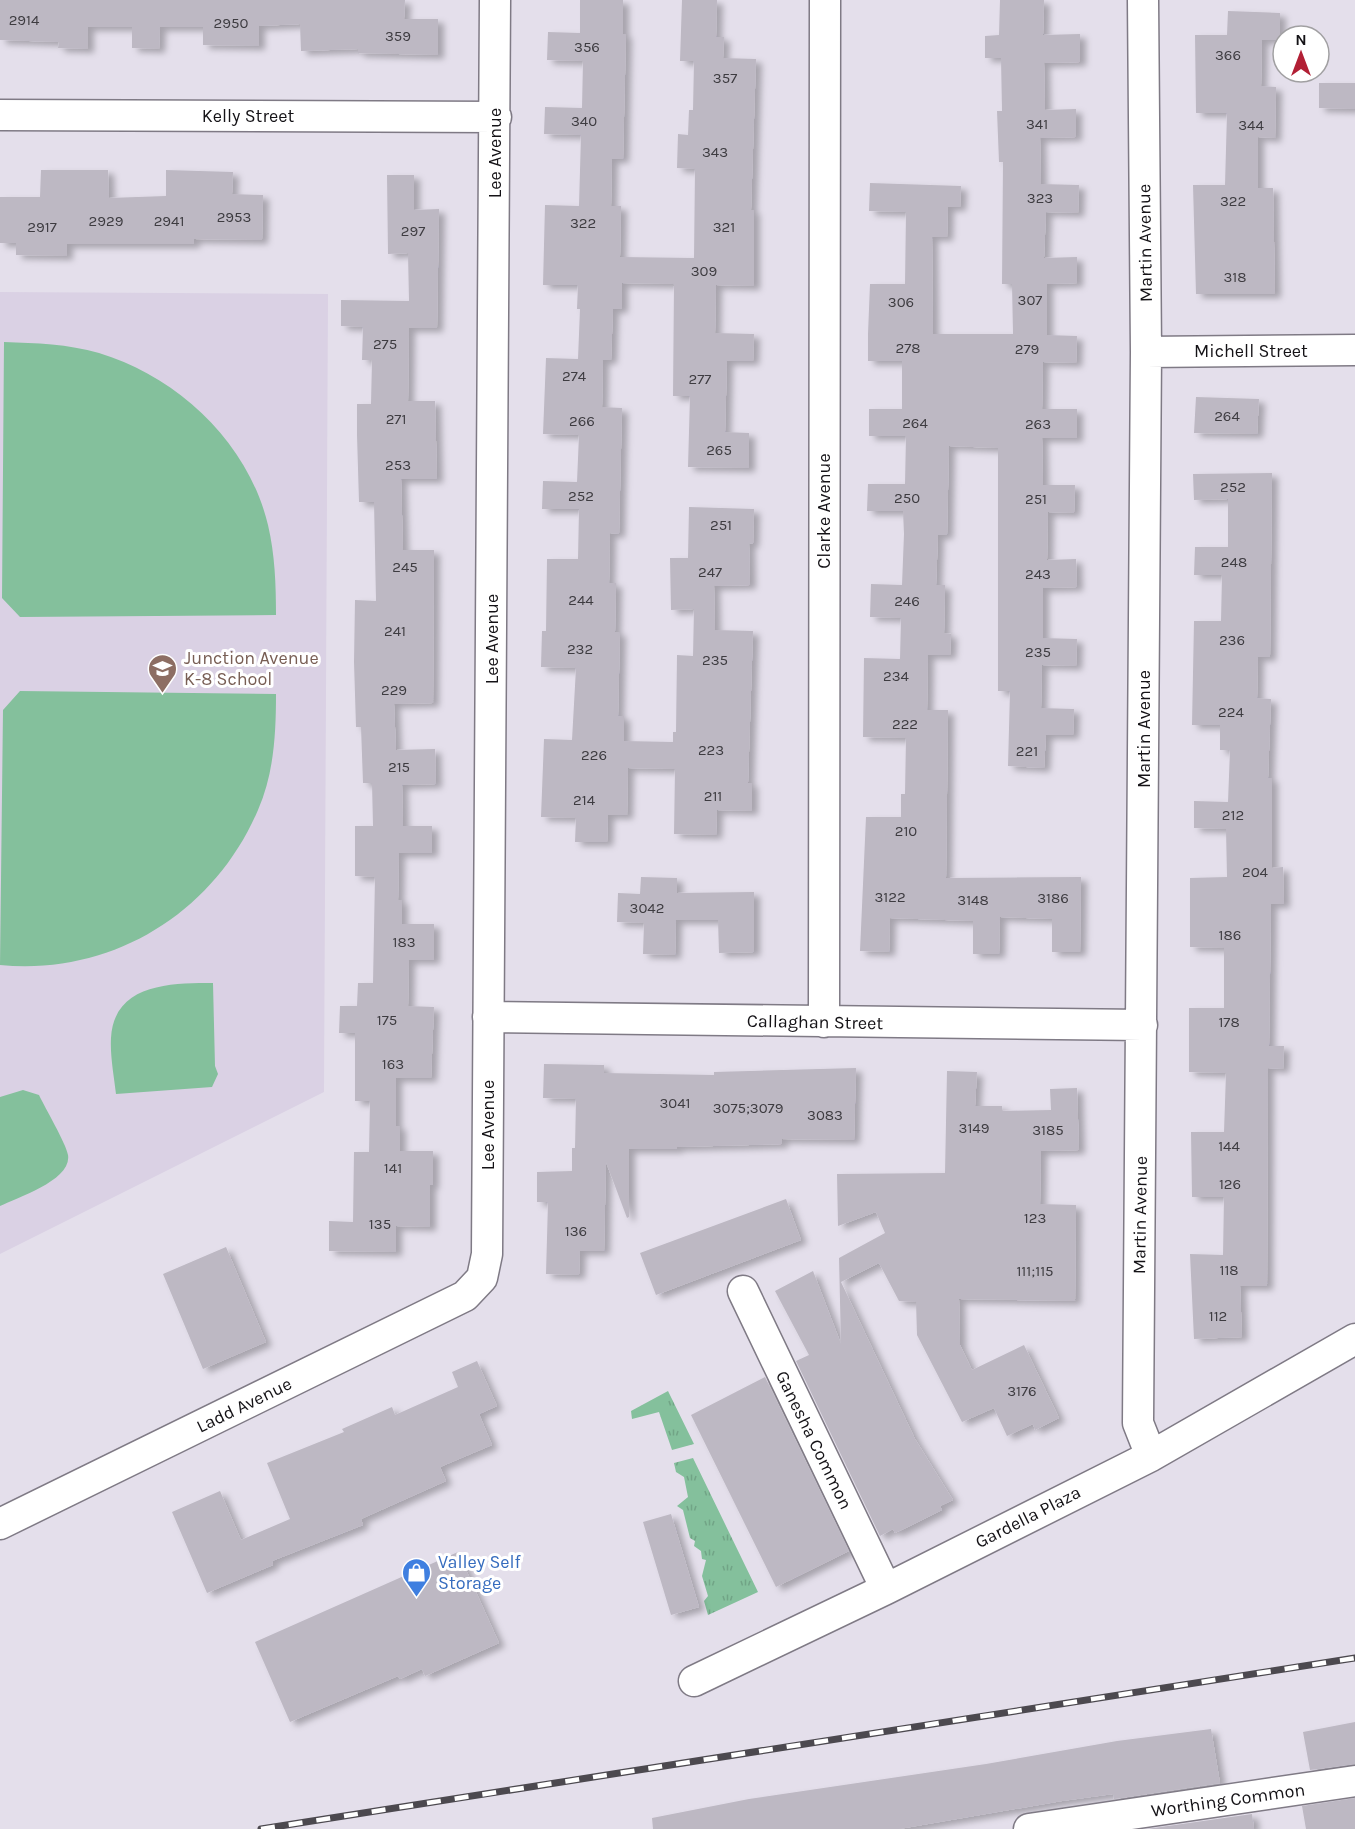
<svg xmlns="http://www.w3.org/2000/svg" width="1355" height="1829" font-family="Karla,sans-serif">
<defs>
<pattern id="grass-tufts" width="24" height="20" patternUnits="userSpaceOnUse" patternTransform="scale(1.5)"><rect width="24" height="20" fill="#84c09c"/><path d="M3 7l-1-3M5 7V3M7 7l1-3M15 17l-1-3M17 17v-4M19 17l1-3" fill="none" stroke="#71a486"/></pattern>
<filter id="shadow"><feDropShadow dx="6" dy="4" stdDeviation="3" flood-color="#0004"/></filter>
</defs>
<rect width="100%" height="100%" fill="#e4dfeb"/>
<path fill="#dad1e4" d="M0,292L328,294L324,1092L0,1254Z"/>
<path fill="url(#grass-tufts)" d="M668,1391L694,1444L672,1450L659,1412L632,1419L631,1411Z
M693,1458L758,1592L708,1615L704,1601L708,1596L702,1576L706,1560L702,1559L701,1551L694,1546L695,1541L690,1538L683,1510L677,1506L688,1497L684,1477L676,1472L674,1463Z"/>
<path fill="#84c09c" d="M4,342C36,343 68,344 99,353C178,377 248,442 268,525C275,555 276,585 276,615L20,617L2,598Z
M20,691L276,694C276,734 274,773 258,810C214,913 112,976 0,965L3,710Z
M213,983L215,1066L218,1074L212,1087L116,1094C114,1076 110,1056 111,1038C114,983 172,983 213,983Z
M23,1090L39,1095C45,1108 66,1143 68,1155C72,1180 18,1197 0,1206V1097Z"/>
<path fill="#bdb8c3" filter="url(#shadow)" d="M0,0H405L404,19H438V55L358,53V49L301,51L300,24L259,26V46L203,45V27H160L159,49L132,48V27H88V49L58,48L59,42L0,40Z
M580,0H623V34H626L623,159H612L611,206H621L620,257L694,258L695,169L677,168L678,134L688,135L689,110H693L694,61H680L682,0H717L716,37H724L723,58L756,59L751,210H754V286L716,285L715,333L754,334L753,361H727L725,432L749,433V468L688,467L690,396H673L674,284L622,283V309H613L611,360H603L602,407L622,408L619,534L610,533L609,583H616L615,632H620L618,716H624V741L673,742V732H676L677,655L693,656L694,609L671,610L670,558H688L689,507L754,509L753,544L749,543L750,585L714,586L715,630L753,631L748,783H752V811L717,810L716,835L674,834L675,769L628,768L627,815H608L607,842H575L576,818L541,817L544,739L572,740L576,668L541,667L542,631H546L547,559H578L579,509H542L543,481L577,482L579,435L543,434L546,358L578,359L580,309H577L578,285H543L545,205L579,206L581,135L544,134L545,107L582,108L583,61L547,60L548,32L580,33Z
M1000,0H1044L1043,35L1080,34V62L1044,63L1045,110L1076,109V137L1040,138L1041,184L1079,185L1078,213L1046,212L1044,258L1077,257V283L1047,284V335L1077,336L1076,363L1043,362L1042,409H1077V438H1042L1043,485H1075L1074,513L1048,512L1047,560L1076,559L1077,587L1043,588V638L1077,639L1076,666L1042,665L1041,708L1074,709L1073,735H1046L1044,768L1008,766L1010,691H998V448L949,446L947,535H938L936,585H945L944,633L951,634L950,655H928L927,710H948L946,878L1081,877L1080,952H1052V919L1000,917L999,954H973V921L890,918L889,952L860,951L866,817H901V794H905L906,738L863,737L864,658L900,659L901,618L870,617L871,584L902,585L904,534L903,511H867L868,484H905L906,436H869V409H902V361H868V334L870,284H905L906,212L869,211L870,183L961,186L960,207H948L947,237H932L933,334H1013L1012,284H1002L1003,162H999L997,111H1002L1001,58H985V36L999,35Z
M1228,11L1280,13V40H1262L1261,86L1276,87L1275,138L1258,137V188H1273L1275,294H1196L1193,185H1225L1227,113H1196L1195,35H1227Z
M1319,83H1355V109L1319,108Z
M41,170H108L109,198L166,196V170L233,172L232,194L263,195L262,240L194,239V244H67V256L16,255V243H0V197H40Z
M387,175H414V210L439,209L437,328H409L408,401H435L437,479H401L403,550H434L433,703L394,704L396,750L435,749L436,784L402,785L403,826H432V853H399L398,900H402V924H434V960H409L408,1006L434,1007L431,1078H396V1126H400V1151H433V1185H430V1227L396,1226V1252L329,1251V1221L353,1222L354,1152H369L370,1101H355V1033H339L340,1006H357L358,983H373L375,877L355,876V826H373L372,783H363L361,727H356L354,662L355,600L376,601L374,502H359L357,435V404H371L372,360H362L363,327L341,326V300L409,301L408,253L388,254Z
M1196,397L1259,399L1257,434L1194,433Z
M1272,473L1270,657H1258L1257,698L1271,699L1268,778H1272V868L1283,867L1284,904H1271L1269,1046H1284L1283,1069L1268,1068L1267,1286H1240L1242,1337L1194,1339L1190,1254L1223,1255L1224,1197H1192L1191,1132H1224L1226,1073L1189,1072V1008H1224V948L1190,947V878L1227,877L1226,829L1194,828V801L1228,802L1230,750H1220V725H1192L1194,621H1221L1222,575H1194L1195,547H1228V499L1194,500L1193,474Z
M641,877L677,878V893L754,892V952L719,953L718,920H676L675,955L643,954L644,923L617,922L618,893L640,894Z
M544,1064L604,1065V1073L714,1075V1072L856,1068L854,1140L782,1139V1144L677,1147V1149H629V1217L627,1218L606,1162L604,1251H580L579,1275L546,1274L548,1202H537V1172L572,1171V1148H575L576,1099L543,1098Z
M947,1071L977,1072L975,1106H1002V1111L1051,1110L1050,1089L1077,1088L1079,1150L1041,1151L1040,1204L1076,1205L1075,1301L959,1299L960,1345L972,1370L1024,1345L1059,1418L1035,1430L1033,1424L1007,1436L994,1408L962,1422L917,1335L916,1302L899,1301L879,1263L841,1282L915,1439L953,1500L940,1506L942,1510L912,1525L895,1533L893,1529L880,1536L796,1361L809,1355L775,1291L813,1271L841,1344L839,1258L885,1233L876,1212L838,1226L837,1174L945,1173Z
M786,1199L801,1240L656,1295L640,1253Z
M226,1247L266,1342L203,1369L163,1274Z
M477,1361L497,1406L479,1414L492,1445L440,1467L446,1481L361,1519L363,1525L272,1561L273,1565L207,1593L172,1512L220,1491L241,1540L290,1519L267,1463L344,1432L342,1429L392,1407L395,1415L458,1387L452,1372Z
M765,1377L849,1551L776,1587L691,1415Z
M671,1514L699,1607L671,1615L643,1522Z
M458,1552L499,1643L425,1676L422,1669L400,1679L398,1676L290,1722L255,1642Z
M1355,1722V1764L1310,1770L1303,1732Z
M1211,1729L1220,1783L1114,1799L1113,1794L1062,1801L899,1829H653L652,1818L749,1799L986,1764L1117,1741Z
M1355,1798V1829H1306L1302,1806Z
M1252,1814L1254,1829H1147Z"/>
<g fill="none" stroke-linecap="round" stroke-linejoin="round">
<defs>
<path id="minor" d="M1143,0L1146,352L1138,1423L1151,1456
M0,115L496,117
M1146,352L1355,350
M488,1017L1142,1025
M824,1022L825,0
M743,1291L886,1589
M0,1524L465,1296L482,1278L487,1254L495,0
M694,1681L886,1589L1151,1456L1355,1339
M1029,1829L1355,1781"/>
</defs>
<use href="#minor" stroke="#7f7a85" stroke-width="33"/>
<use href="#minor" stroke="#fff" stroke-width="30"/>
<defs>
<path id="rail" d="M261,1829L1355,1658"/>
</defs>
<use href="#rail" stroke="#4c494f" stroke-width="7"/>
<use href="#rail" stroke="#fff" stroke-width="4.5" stroke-dasharray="14" stroke-linecap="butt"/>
</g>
<defs>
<symbol id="school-pin" viewBox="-11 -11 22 30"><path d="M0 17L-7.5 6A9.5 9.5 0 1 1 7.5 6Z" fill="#8d6e63" stroke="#fff"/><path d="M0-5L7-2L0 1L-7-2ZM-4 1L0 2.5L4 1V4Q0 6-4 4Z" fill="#fff"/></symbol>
<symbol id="shop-pin" viewBox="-11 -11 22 30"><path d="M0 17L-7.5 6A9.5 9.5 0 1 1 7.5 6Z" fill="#3f7fe0" stroke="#fff"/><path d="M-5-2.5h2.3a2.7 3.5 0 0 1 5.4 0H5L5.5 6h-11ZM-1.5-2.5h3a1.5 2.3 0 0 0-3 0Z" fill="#fff"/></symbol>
</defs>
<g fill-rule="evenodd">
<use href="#school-pin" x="146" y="652" width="33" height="45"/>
<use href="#shop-pin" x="400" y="1556" width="33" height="45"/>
</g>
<g text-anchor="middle" stroke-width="6" stroke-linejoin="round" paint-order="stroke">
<g font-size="15" fill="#3e3c41">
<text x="24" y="25">2914</text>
<text x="231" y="28">2950</text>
<text x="398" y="41">359</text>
<text x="587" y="52">356</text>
<text x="1228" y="60">366</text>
<text x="725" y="83">357</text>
<text x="584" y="126">340</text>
<text x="1037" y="129">341</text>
<text x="1251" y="130">344</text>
<text x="715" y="157">343</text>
<text x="1040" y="203">323</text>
<text x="1233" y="206">322</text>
<text x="234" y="222">2953</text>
<text x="106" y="226">2929</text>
<text x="169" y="226">2941</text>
<text x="583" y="228">322</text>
<text x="42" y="232">2917</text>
<text x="724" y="232">321</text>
<text x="413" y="236">297</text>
<text x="704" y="276">309</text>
<text x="1235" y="282">318</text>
<text x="1030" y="305">307</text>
<text x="901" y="307">306</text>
<text x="385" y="349">275</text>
<text x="908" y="353">278</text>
<text x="1027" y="354">279</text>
<text x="574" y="381">274</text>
<text x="700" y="384">277</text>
<text x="1227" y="421">264</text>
<text x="396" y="424">271</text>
<text x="582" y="426">266</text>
<text x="915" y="428">264</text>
<text x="1038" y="429">263</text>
<text x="719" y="455">265</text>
<text x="398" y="470">253</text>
<text x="1233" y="492">252</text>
<text x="581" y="501">252</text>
<text x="907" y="503">250</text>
<text x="1036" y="504">251</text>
<text x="721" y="530">251</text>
<text x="1234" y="567">248</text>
<text x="405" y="572">245</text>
<text x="710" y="577">247</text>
<text x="1038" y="579">243</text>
<text x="581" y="605">244</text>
<text x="907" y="606">246</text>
<text x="395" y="636">241</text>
<text x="1232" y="645">236</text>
<text x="580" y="654">232</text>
<text x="1038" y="657">235</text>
<text x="715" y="665">235</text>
<text x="896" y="681">234</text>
<text x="394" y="695">229</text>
<text x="1231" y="717">224</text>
<text x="905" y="729">222</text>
<text x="711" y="755">223</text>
<text x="1027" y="756">221</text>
<text x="594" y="760">226</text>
<text x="399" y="772">215</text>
<text x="713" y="801">211</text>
<text x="584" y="805">214</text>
<text x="1233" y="820">212</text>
<text x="906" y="836">210</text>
<text x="1255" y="877">204</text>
<text x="890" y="902">3122</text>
<text x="1053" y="903">3186</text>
<text x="973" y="905">3148</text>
<text x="647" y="913">3042</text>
<text x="1230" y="940">186</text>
<text x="404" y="947">183</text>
<text x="387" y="1025">175</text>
<text x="1229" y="1027">178</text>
<text x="393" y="1069">163</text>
<text x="675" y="1108">3041</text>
<text x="748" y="1113">3075;3079</text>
<text x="825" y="1120">3083</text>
<text x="974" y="1133">3149</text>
<text x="1048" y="1135">3185</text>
<text x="1229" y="1151">144</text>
<text x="393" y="1173">141</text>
<text x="1230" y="1189">126</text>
<text x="1035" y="1223">123</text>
<text x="380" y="1229">135</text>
<text x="576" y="1236">136</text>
<text x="1229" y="1275">118</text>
<text x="1035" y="1276">111;115</text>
<text x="1218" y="1321">112</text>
<text x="1022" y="1396">3176</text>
</g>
<g font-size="18" fill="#141216" stroke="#fff">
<text x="248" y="122">Kelly Street</text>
<text transform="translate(495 153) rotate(-90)" y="6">Lee Avenue</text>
<text transform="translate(1145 243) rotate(-91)" y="6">Martin Avenue</text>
<text x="1251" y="357">Michell Street</text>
<text transform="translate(824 511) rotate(-90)" y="6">Clarke Avenue</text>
<text transform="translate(492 639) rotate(-90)" y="6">Lee Avenue</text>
<text transform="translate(1144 729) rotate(-90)" y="6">Martin Avenue</text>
<text transform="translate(815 1022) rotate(1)" y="6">Callaghan Street</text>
<text transform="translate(488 1125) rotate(-90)" y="6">Lee Avenue</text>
<text transform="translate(1140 1215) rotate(-89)" y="6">Martin Avenue</text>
<text transform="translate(244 1405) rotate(-26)" y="6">Ladd Avenue</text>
<text transform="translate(814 1440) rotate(64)" y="6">Ganesha Common</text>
<text transform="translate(1028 1517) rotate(-27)" y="6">Gardella Plaza</text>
<text transform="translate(1228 1800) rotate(-8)" y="6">Worthing Common</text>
</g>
<g font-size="18" fill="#785e54" stroke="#fff" text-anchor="start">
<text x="184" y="664">Junction Avenue<tspan x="184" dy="21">K-8 School</tspan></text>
</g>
<g font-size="18" fill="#366cbe" stroke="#fff" text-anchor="start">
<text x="438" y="1568">Valley Self<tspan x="438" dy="21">Storage</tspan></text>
</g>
</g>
<g transform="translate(1301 54)"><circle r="28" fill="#ffffff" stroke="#a1a0a2" stroke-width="1.5"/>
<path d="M0-4.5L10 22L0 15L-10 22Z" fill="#b21f35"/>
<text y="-9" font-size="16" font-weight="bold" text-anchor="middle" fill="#141216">N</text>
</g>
</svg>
